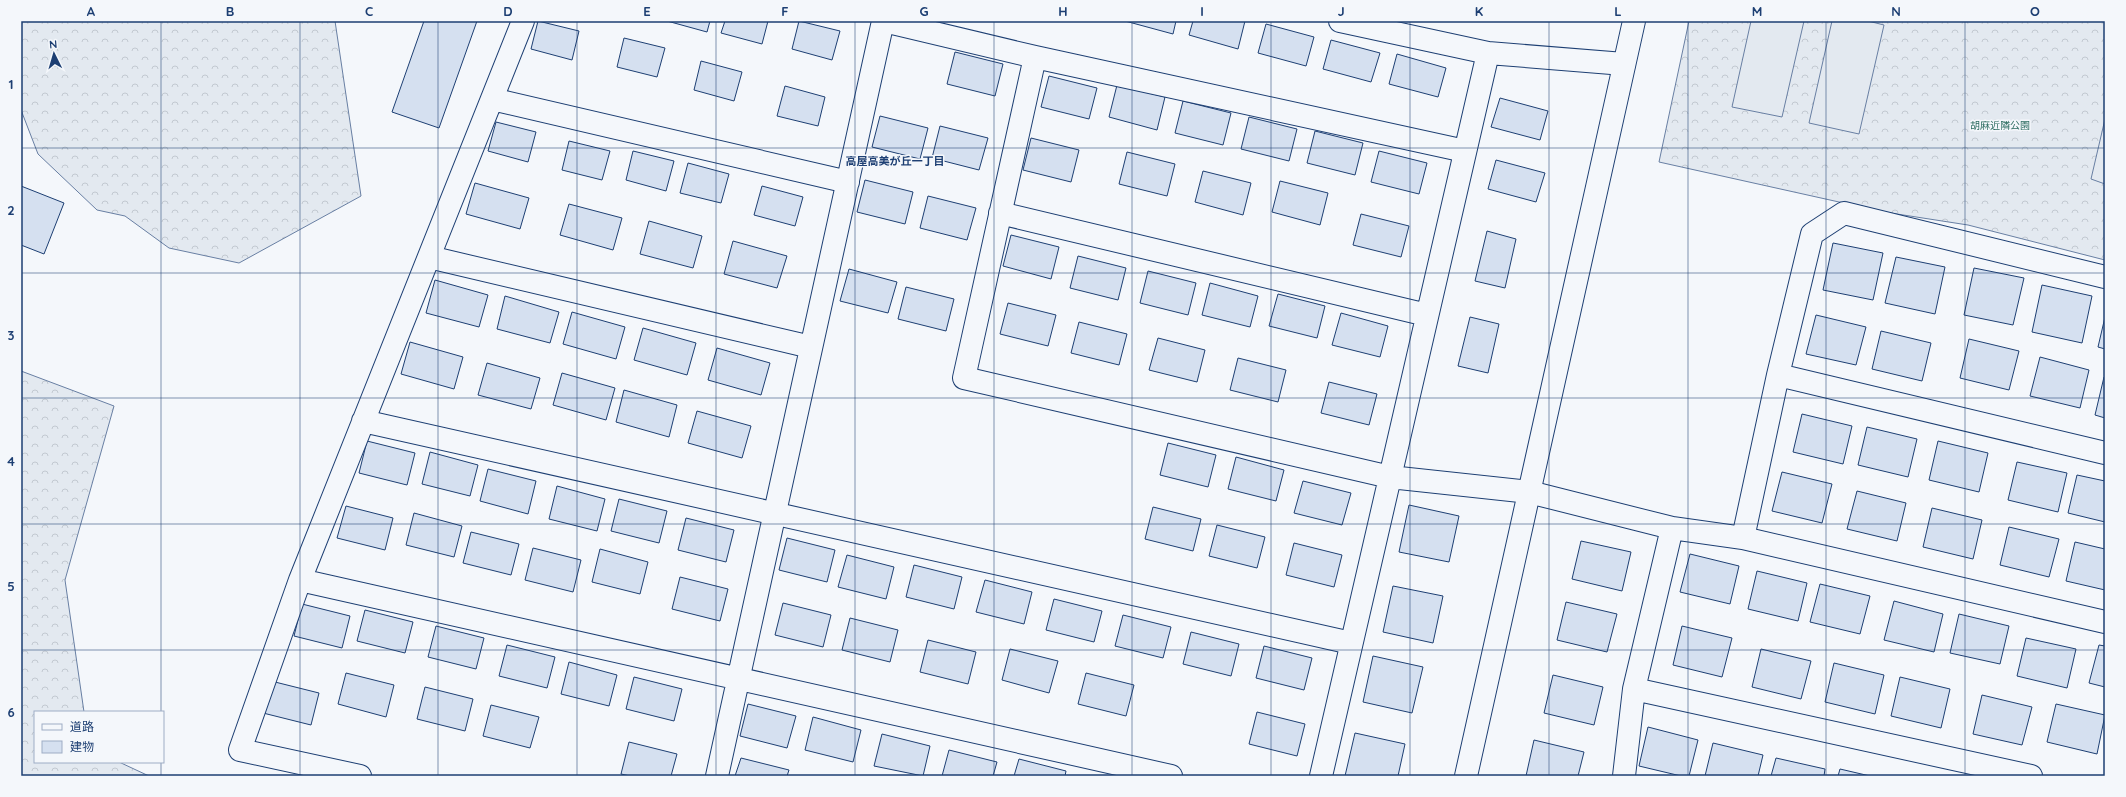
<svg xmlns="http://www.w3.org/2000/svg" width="2126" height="797" font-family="Quicksand,'Noto Sans JP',sans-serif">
<defs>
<pattern id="forest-crowns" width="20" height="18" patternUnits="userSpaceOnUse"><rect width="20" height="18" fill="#e3e9f0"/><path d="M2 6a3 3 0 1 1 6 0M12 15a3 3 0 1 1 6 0" fill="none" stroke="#c2c9d1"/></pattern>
</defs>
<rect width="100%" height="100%" fill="#f4f7fb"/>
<path fill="url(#forest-crowns)" stroke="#687fa3" d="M21,21H335L361,196L239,263L169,248L125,216L97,210L38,154L21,110Z
M1689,21H2105V260L1968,225L1884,212L1659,162Z
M21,371L114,406L65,580L84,712H35V762H119L149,776H21Z"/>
<path fill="#e3e9f0" stroke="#687fa3" d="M1751,21H1804L1782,117L1732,107Z
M1832,21H1868L1884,25L1859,134L1809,123Z
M2105,119V184L2091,179Z"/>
<path fill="#d5e0f0" stroke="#1d3f73" d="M424,21H477L439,128L392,112Z
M538,21L579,31L572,60L531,49Z
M667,21H710L707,32Z
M725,21H768L762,44L721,33Z
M799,21L840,31L832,60L792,49Z
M1125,21H1176L1173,34Z
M1193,21H1245L1238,49L1189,35Z
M1266,24L1314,37L1306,66L1258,53Z
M624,38L665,48L657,77L617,67Z
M1331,40L1380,53L1371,82L1323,69Z
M955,52L1003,64L995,96L947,84Z
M1397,54L1446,68L1438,97L1389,84Z
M701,61L742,72L734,101L694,90Z
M1049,76L1097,88L1089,119L1041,107Z
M1117,85L1165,97L1157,130L1109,117Z
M785,86L825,97L818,126L777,116Z
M1500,98L1548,111L1540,140L1491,127Z
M1183,101L1231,113L1223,145L1175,133Z
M880,116L928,128L920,159L872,147Z
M1249,117L1297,129L1289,161L1241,149Z
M496,122L536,132L528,162L488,151Z
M940,126L988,138L979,170L932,158Z
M1315,131L1363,143L1355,175L1307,163Z
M1031,138L1079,150L1071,182L1023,170Z
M569,141L610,151L602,180L562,170Z
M633,151L674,161L666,191L626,180Z
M1379,151L1427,163L1419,194L1371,182Z
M1127,152L1175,164L1167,196L1119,184Z
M1496,160L1545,173L1536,202L1488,189Z
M688,163L729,174L721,203L680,193Z
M1203,171L1251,183L1243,215L1195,202Z
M865,180L913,192L905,224L857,212Z
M1280,181L1328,193L1320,225L1272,212Z
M475,183L529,198L520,229L466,214Z
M21,186L64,203L44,254L21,245Z
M762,186L803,197L795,226L754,215Z
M928,196L976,208L967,240L920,228Z
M569,204L622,218L613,250L560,235Z
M1361,214L1409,226L1401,257L1353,245Z
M649,221L702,236L693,268L640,254Z
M1487,231L1516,239L1505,288L1475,281Z
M1011,235L1059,247L1051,279L1003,266Z
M733,241L787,256L777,288L724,274Z
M1833,243L1883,253L1873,300L1823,290Z
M1078,256L1126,268L1118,300L1070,288Z
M1896,257L1945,267L1935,314L1885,303Z
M1974,268L2024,278L2013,325L1964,315Z
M849,269L897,282L888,313L840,301Z
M1148,271L1196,283L1188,315L1140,303Z
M435,280L488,295L479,327L426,313Z
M1210,283L1258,296L1250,327L1202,315Z
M2042,285L2092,296L2082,343L2032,332Z
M906,287L954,299L946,331L898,319Z
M1278,294L1325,306L1317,338L1269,326Z
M505,296L559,312L550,343L497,329Z
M1008,303L1056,315L1048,346L1000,334Z
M572,312L625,327L616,359L563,344Z
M1341,313L1388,326L1380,357L1332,345Z
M1816,315L1866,327L1856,365L1806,354Z
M1470,317L1499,324L1488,373L1458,366Z
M2105,317V349L2098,347Z
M1079,322L1127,334L1119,365L1071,353Z
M643,328L696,343L687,375L634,360Z
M1881,331L1931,343L1922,381L1872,369Z
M1158,338L1205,350L1197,382L1149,370Z
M1969,339L2019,351L2009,390L1960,378Z
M410,342L463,357L454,389L401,374Z
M717,348L770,363L761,395L708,380Z
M2040,357L2089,370L2080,408L2030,396Z
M1238,358L1286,370L1278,402L1230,390Z
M487,363L540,378L531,409L478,395Z
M562,373L615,388L606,420L553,405Z
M2104,377H2105V418L2095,415Z
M1329,382L1377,394L1369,425L1321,413Z
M624,390L677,405L669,437L616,422Z
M697,411L751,426L742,458L688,443Z
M1802,414L1852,426L1843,464L1793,452Z
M1867,427L1917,439L1908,477L1858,465Z
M367,441L415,453L407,485L359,473Z
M1938,441L1988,453L1979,492L1929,480Z
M1168,443L1216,455L1208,487L1160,475Z
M430,452L478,465L470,496L422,484Z
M1236,457L1284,470L1276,501L1228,489Z
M2017,462L2067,473L2058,512L2008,500Z
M488,469L536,481L528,514L480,501Z
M1782,472L1832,484L1822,523L1772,511Z
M2077,475L2105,481V522L2068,513Z
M1303,481L1351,493L1342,525L1294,513Z
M557,486L605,499L597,531L549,519Z
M1857,491L1906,503L1897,541L1847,529Z
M619,499L667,511L659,543L611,531Z
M1409,505L1459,516L1449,562L1399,552Z
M346,506L393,518L385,550L337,538Z
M1153,507L1201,519L1193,551L1145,539Z
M1932,508L1982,520L1973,559L1923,547Z
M414,513L462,526L454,557L406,545Z
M686,518L734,530L726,562L678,550Z
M1217,525L1265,537L1257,568L1209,556Z
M2009,527L2059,539L2049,577L2000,565Z
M471,532L519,544L511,575L463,563Z
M787,538L835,550L827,582L779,570Z
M1581,541L1631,552L1622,591L1572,579Z
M2075,542L2105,549V590L2066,581Z
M1294,543L1342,555L1334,587L1286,575Z
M533,548L581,560L573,592L525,580Z
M600,549L648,562L640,594L592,582Z
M1690,554L1739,566L1730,604L1680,592Z
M847,555L894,567L886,599L838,587Z
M914,565L962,577L954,609L906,597Z
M1757,571L1807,583L1798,621L1748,609Z
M680,577L728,589L720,621L672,609Z
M985,580L1032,592L1024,624L976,612Z
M1820,584L1870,596L1860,634L1810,622Z
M1393,586L1443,596L1433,643L1383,632Z
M1054,599L1102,611L1094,642L1046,630Z
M1894,601L1943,614L1934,652L1884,640Z
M1566,602L1617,614L1607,652L1557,640Z
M783,603L831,615L823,647L775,635Z
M302,604L350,616L342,648L294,636Z
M365,610L413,622L405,653L357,641Z
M1959,614L2009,626L2000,664L1950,653Z
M1123,615L1171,627L1163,658L1115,646Z
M850,618L898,630L890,662L842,650Z
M436,626L484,638L476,669L428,657Z
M1682,626L1732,638L1722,677L1673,665Z
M1191,632L1239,644L1231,676L1183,664Z
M2026,638L2076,649L2067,688L2017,676Z
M928,640L976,652L968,684L920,672Z
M507,645L555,657L547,688L499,676Z
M2099,645L2105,646V687L2089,683Z
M1264,646L1312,658L1304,690L1256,678Z
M1010,649L1058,661L1049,693L1002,680Z
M1761,649L1811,661L1801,699L1752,687Z
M1373,656L1423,667L1412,713L1363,702Z
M569,662L617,675L609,706L561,694Z
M1834,663L1884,675L1875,714L1825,702Z
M346,673L394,685L386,717L338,704Z
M1086,673L1134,685L1126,716L1078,704Z
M1553,675L1603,687L1594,725L1544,713Z
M634,677L682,689L674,721L626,709Z
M1900,677L1950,689L1941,728L1891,716Z
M271,681L319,693L311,725L263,713Z
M425,687L473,699L465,731L417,719Z
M1982,695L2032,707L2022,745L1973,734Z
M748,704L796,716L787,748L740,736Z
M2056,704L2105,715L2097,754L2047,742Z
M491,705L539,717L530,748L483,736Z
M1257,712L1305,724L1297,756L1249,744Z
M813,717L861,730L853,762L805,750Z
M1648,727L1698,740L1689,776H1681L1639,766Z
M1355,733L1405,744L1398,776H1345Z
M882,734L930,746L923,776L874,766Z
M1534,740L1584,752L1578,776H1526Z
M629,742L677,754L671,776H630L621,774Z
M1713,743L1763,755L1758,776H1705Z
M949,750L997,762L993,776H942Z
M741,758L789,770L787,776H735Z
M1776,758L1825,769L1824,776H1771Z
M1019,759L1066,771L1065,776H1014Z
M1840,769L1870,776H1838Z"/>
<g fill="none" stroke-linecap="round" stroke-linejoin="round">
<defs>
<path id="street" d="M884,21L1035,57L1465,151
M1340,21L1488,53L1624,64
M1035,57L964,378L1390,477L1529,492L1672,528L1743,538L2105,622
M492,99L848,182
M1000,213L1427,315
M429,257L811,347
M1778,375L2105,453
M363,421L1351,643
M1743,538L1778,375L1812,234L1844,213L2105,277
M300,580L1171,776
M1634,689L2031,776
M360,776L240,750L300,580L523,21
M717,776L883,21
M1321,776L1488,53
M1624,776L1634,689L1672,528"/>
<path id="secondary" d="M1466,776L1634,21"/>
</defs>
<use href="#street" stroke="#1d3f73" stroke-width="24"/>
<use href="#secondary" stroke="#1d3f73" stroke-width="24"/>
<use href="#street" stroke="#f4f7fb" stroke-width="22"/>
<use href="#secondary" stroke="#f4f7fb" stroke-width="22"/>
</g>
<path fill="none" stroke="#1d3f73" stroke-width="1" stroke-opacity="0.55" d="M161,21V712M300,21V776M438,21V776M577,21V776M716,21V776M855,21V776M994,21V776M1132,21V776M1271,21V776M1410,21V776M1549,21V776M1688,21V776M1826,21V776M1965,21V776M21,148H2105M21,273H2105M21,398H2105M21,524H2105M21,650H2105M161,762V776"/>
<g text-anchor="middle" stroke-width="3" stroke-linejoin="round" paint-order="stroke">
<g font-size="10" fill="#2c6c60" stroke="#f4f7fb">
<text x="2000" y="129">胡麻近隣公園</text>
</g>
<g font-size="11" font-weight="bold" fill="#1d3f73" stroke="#f4f7fb">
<text x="895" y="165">高屋高美が丘一丁目</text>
</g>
</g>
<rect width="2126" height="797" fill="none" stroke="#f4f7fb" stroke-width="44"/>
<rect x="34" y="711" width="130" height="52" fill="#f4f7fb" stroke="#9eadc5"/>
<rect x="42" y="724" width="20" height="6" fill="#f4f7fb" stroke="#9eadc5"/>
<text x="70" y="731" font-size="12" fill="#1d3f73">道路</text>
<rect x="42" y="741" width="20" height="12" fill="#d5e0f0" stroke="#9eadc5"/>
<text x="70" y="751" font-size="12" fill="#1d3f73">建物</text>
<g transform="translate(54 54) rotate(355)" stroke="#f4f7fb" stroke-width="3" paint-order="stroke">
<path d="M0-3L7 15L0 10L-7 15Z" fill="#1d3f73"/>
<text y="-6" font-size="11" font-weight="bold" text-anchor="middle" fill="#1d3f73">N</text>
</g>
<rect x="22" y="22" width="2082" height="753" fill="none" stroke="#1d3f73" stroke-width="1.5"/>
<g font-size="13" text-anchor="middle" font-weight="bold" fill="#1d3f73">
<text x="91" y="16">A</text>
<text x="230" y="16">B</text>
<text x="369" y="16">C</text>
<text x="508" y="16">D</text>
<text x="647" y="16">E</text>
<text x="785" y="16">F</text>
<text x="924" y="16">G</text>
<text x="1063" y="16">H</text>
<text x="1202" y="16">I</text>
<text x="1341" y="16">J</text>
<text x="1479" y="16">K</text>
<text x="1618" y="16">L</text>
<text x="1757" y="16">M</text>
<text x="1896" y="16">N</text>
<text x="2035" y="16">O</text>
<text x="11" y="89">1</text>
<text x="11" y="215">2</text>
<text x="11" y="340">3</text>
<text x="11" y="466">4</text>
<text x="11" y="591">5</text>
<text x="11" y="717">6</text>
</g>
</svg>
